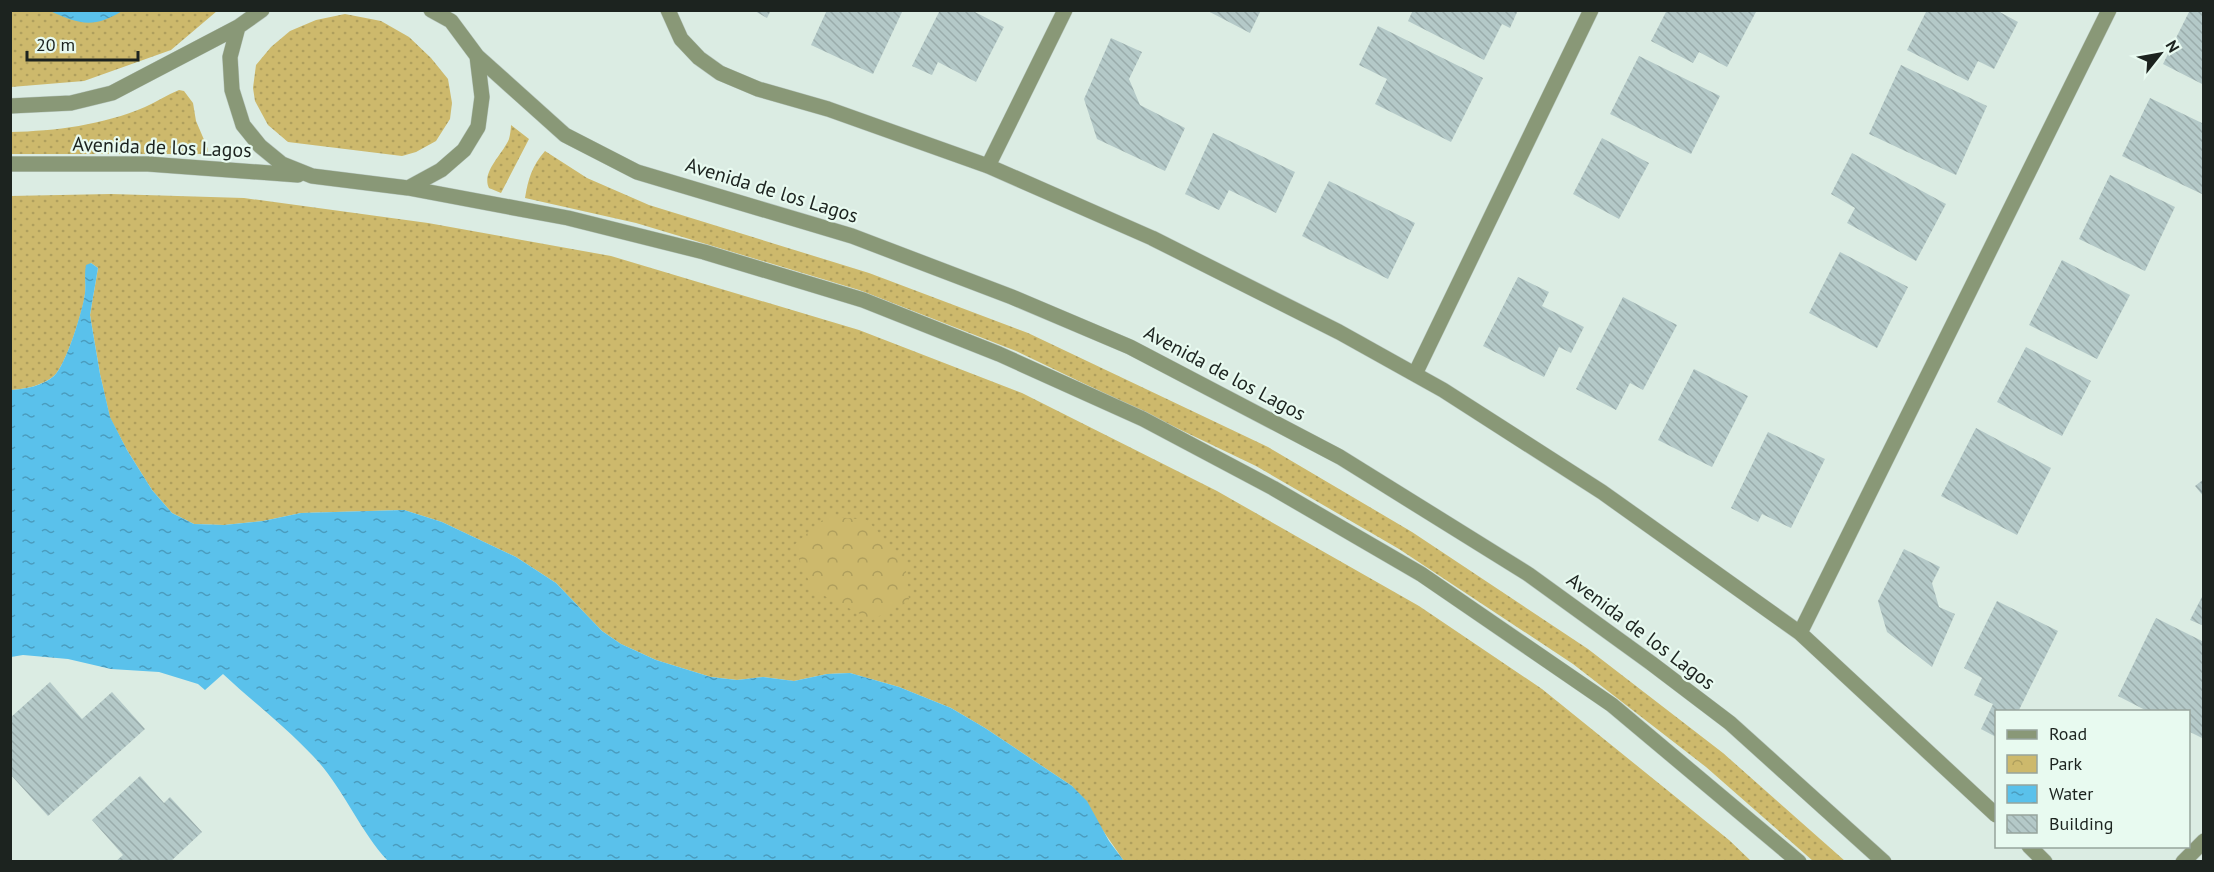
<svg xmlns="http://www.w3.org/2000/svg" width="2214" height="872" font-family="'PT Sans',sans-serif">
<defs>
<pattern id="grass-dots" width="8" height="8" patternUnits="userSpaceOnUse" patternTransform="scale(1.5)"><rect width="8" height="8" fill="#cdb96c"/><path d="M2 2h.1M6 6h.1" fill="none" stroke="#af9f5d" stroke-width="1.8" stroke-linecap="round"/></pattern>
<pattern id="park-crowns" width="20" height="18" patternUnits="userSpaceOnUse" patternTransform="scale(1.5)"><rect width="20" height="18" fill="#cdb96c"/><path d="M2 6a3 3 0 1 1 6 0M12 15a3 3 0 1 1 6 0" fill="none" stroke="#af9f5d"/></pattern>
<pattern id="water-ripples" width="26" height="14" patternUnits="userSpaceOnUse" patternTransform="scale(1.5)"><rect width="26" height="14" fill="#5ac1eb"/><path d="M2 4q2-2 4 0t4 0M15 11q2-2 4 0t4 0" fill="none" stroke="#4a9cbe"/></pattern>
<pattern id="building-back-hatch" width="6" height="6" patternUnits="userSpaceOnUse" patternTransform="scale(1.5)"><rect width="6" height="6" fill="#b4c9c8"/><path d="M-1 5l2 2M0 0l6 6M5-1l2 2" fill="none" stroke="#9aacab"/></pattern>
</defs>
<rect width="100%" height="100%" fill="#dbece3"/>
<path fill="url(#grass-dots)" d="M11,11H217L171,50L84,81L11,87Z
M345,14L381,21L409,37L431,58L448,79L452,103L450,119L436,141L416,152L402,156L288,142L268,125L255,101L253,88L256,65L271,47L290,31L316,20Z
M179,90L184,91L193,103L196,121L208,149L207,154H11V132C55,131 103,125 145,107C156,102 167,95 179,90Z
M511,125L529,139L501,193L489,188C481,172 503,154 509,139C510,135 511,129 511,125Z
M545,151L587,178L649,205L869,273L1028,333L1268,447L1412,532L1588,649L1723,753L1845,861H1813L1706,767L1573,664L1399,549L1256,466L1016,351L859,290L636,223L525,198C528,179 532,166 545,151Z
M111,194L244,198L428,223L611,256L859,330L1022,393L1217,491L1419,606L1542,689L1729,840L1751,861H1124L1072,786L985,728L951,708L899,687L850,673L827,674L794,681L763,677L737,680L711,677L656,660L621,644L602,631L556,583L516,557L442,522L404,510L301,513L263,521L224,525L194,524L172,513L152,490L127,450L110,418L100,374L90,315L98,268L91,263C82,276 87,279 85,294C83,311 66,365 54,376C41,386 26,389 11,390L10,196Z"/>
<path fill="url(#park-crowns)" d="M827,516L867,520L905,561L909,600L872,620L813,590L793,546Z"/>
<path fill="url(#water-ripples)" d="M50,11H122C93,29 79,24 50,11Z
M91,263L98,268L90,315L100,374L110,417L127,450L152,490L172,513L194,524L224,525L263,521L301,513L404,510L442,522L516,557L556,583L602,631L621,644L656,660L711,677L737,680L763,677L794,681L827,674L850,673L899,687L951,708L985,728L1072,786L1087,801L1109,841L1124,861H388C359,830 343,787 313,756C286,727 252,701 223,674L205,690L198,684L159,672L111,669L68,659L23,655L11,657V390C26,389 42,386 54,376C66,365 83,310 85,293C86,283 84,274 86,265Z"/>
<path fill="url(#building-back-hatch)" d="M753,10H771L767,18Z
M827,10H903L873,74L811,45Z
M940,10H971L1004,27L976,82L938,62L932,75L912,66Z
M1206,10H1261L1250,33Z
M1413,10H1518L1510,28L1502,24L1484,60L1408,21Z
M1667,10H1757L1727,67L1699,52L1693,63L1651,41Z
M1927,10H1996L2018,22L1994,69L1978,61L1968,81L1907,50Z
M2190,10H2204V85L2163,64Z
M1378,26L1483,78L1451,142L1375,104L1387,79L1359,65Z
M1111,38L1142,52L1129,79L1140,105L1185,128L1165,171L1097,139L1084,99Z
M1639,56L1720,96L1691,154L1610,114Z
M1901,65L1987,106L1956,175L1869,134Z
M2150,98L2204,124V195L2122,156Z
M1213,133L1295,172L1276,213L1229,190L1219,210L1185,194Z
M1602,138L1649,163L1619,219L1573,194Z
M1852,153L1946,204L1916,261L1847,223L1855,208L1831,194Z
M2110,175L2175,207L2145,271L2079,239Z
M1329,181L1415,223L1388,279L1302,236Z
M1840,252L1908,287L1877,348L1809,313Z
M2062,260L2130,295L2097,359L2029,325Z
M1518,277L1549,292L1542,306L1584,327L1571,353L1559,347L1544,377L1483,346Z
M1623,297L1677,325L1643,390L1630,383L1616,410L1576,389Z
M2026,347L2091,381L2062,436L1997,402Z
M1694,369L1748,396L1712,467L1658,440Z
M1976,428L2051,468L2017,535L1941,496Z
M1768,432L1825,459L1791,528L1762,514L1758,522L1731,508Z
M2204,479V497L2195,486Z
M1904,549L1940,567L1932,583L1939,607L1955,614L1932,667L1887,632L1878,601Z
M2204,593V626L2190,620Z
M1997,601L2058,631L2018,712H1996V737L1981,729L1993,704L1974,695L1982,678L1964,668Z
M2156,618L2204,642V739L2188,731V712H2149L2118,696Z
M50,682L82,719L112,692L145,729L48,816L10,774V718Z
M140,776L164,803L170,797L202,832L170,862H115L123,855L92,820Z"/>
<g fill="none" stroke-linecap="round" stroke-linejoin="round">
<defs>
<path id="minor" d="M668,10L681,39L699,58L720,73L758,89L828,109L988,166L1152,238L1339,332L1443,390L1602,492L1800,633L1996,815
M988,166L1065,10
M1415,374L1591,10
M1800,633L2109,10
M2029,846L2045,862
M2183,862L2204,841"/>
<path id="tertiary" d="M238,27L230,57L232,90L243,125L260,146L282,164L312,176L408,188L441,170L464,150L478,127L482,97L477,56L451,21L431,10
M477,56L565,135L637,172L852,236L1012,297L1130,347L1340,457L1528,574L1651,663L1730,723L1884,862
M10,106L71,103L112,93L238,27L262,10
M10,164H148L298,175
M408,188L568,218L704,252L863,300L999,354L1143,419L1273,488L1421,574L1612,705L1799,862"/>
</defs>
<use href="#minor" stroke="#b9c8c0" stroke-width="16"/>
<use href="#tertiary" stroke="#b9c8c0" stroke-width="16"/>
<use href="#minor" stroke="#899877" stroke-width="15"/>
<use href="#tertiary" stroke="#899877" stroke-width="15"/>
</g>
<g text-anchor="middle" stroke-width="4.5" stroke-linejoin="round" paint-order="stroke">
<g font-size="20" fill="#1c231f" stroke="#e8faf0">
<text transform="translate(162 147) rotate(2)" y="7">Avenida de los Lagos</text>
<text transform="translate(772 190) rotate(17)" y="7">Avenida de los Lagos</text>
<text transform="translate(1225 373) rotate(28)" y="7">Avenida de los Lagos</text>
<text transform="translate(1641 631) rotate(37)" y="7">Avenida de los Lagos</text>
</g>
</g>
<rect width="2214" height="872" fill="none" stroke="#1c231f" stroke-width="24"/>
<rect x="1995" y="710" width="195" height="138" fill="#e8faf0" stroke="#96a49c" stroke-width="1.5"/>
<rect x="2007" y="730" width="30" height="9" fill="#899877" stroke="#96a49c" stroke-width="1.5"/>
<text x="2049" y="740" font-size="18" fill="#1c231f">Road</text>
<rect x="2007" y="755" width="30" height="18" fill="url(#park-crowns)" stroke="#96a49c" stroke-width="1.5"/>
<text x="2049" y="770" font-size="18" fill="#1c231f">Park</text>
<rect x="2007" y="785" width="30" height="18" fill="url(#water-ripples)" stroke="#96a49c" stroke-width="1.5"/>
<text x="2049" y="800" font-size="18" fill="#1c231f">Water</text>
<rect x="2007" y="815" width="30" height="18" fill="url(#building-back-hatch)" stroke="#96a49c" stroke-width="1.5"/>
<text x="2049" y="830" font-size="18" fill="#1c231f">Building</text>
<g transform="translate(2160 54) rotate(59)" stroke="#e8faf0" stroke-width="4.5" paint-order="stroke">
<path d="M0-4.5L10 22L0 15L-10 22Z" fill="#1c231f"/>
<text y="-9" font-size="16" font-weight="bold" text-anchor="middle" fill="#1c231f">N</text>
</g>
<path d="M27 51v9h111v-9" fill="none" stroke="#1c231f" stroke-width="3"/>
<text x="36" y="51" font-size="18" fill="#1c231f" stroke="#e8faf0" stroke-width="4.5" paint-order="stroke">20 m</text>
</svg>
